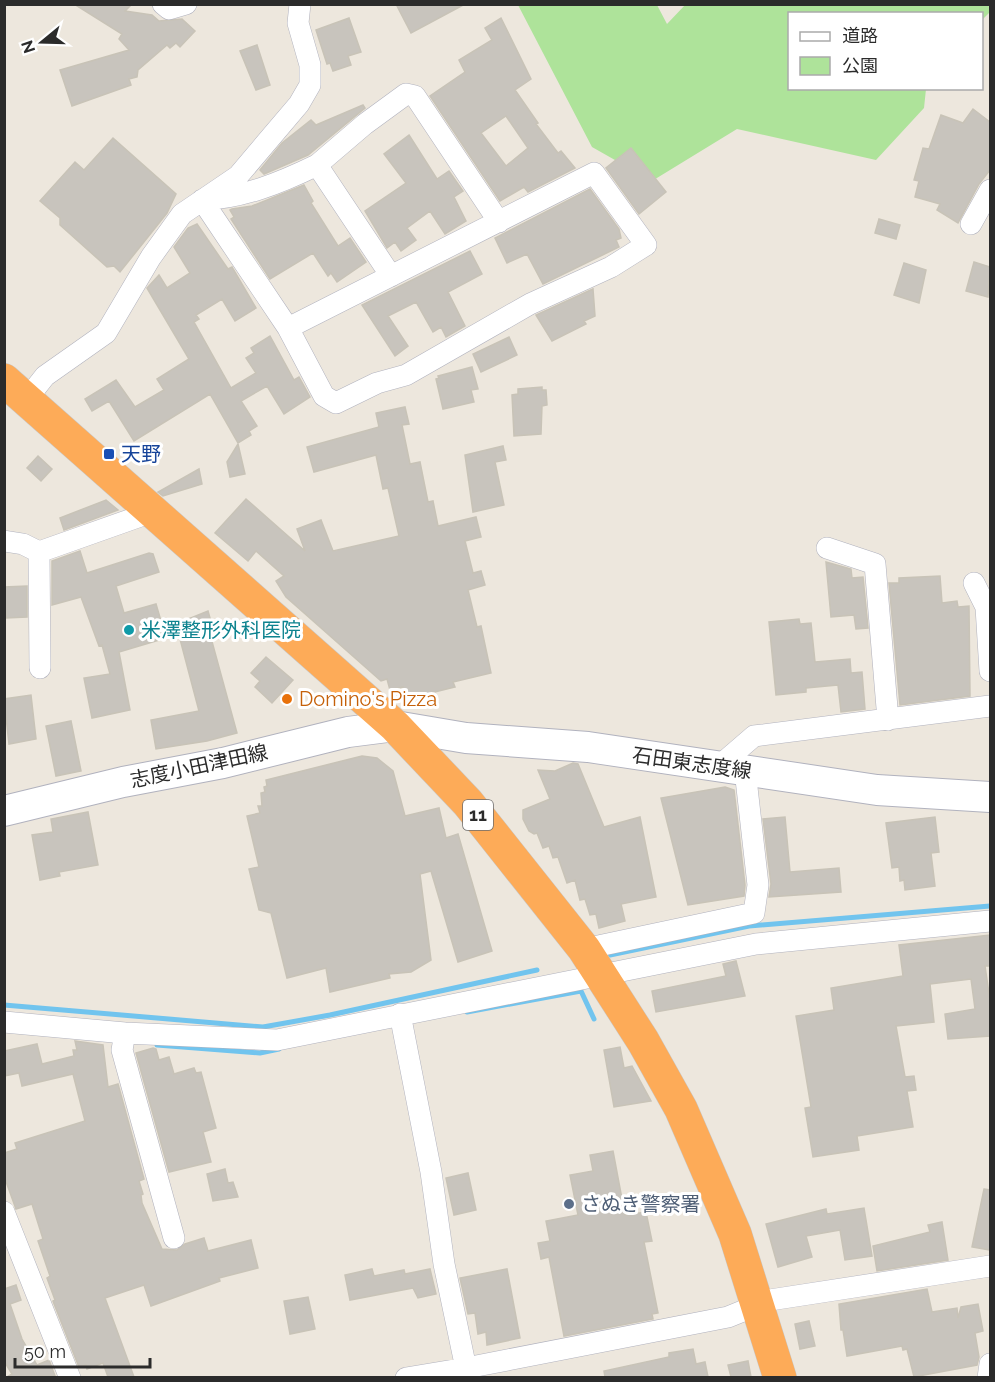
<svg xmlns="http://www.w3.org/2000/svg" width="995" height="1382" font-family="Raleway,'Noto Sans JP',sans-serif">
<rect width="100%" height="100%" fill="#ede7dd"/>
<path fill="#aee39a" d="M686,4H990V12L982,20V14H790V88L926,89L924,108L876,160L737,129L652,181L592,147L518,5H657L667,24Z"/>
<g fill="none" stroke-linecap="round" stroke-linejoin="round">
<path stroke="#71c4ee" stroke-width="5" d="M610,955L749,926L990,906
M4,1005L263,1027L330,1015L537,970
M467,1012L581,991L594,1019
M157,1045L260,1053L279,1049"/>
</g>
<path fill="#c8c4bd" stroke="#c8c3b7" stroke-width="1.5" fill-rule="evenodd" d="M74,4H132L125,11L152,15L159,21L182,19L195,31L180,47L176,43L170,48L167,45L138,70L137,77L129,79L131,85L72,106L60,70L129,50L119,39L122,34Z
M396,4H465L411,33Z
M349,18L361,52L348,56L351,65L333,71L330,63L327,64L316,30Z
M501,18L531,79L515,90L538,123L536,124L558,153L561,151L575,168L528,192L524,187L500,201L430,96L465,72L459,60L492,40L485,28ZM506,116L528,148L506,166L481,133Z
M257,45L270,85L256,90L240,51Z
M363,105L365,108L308,155L264,174L260,170L282,143L311,120L316,125Z
M973,109L990,122V170L979,184L958,223L937,210L940,204L915,197L919,181L914,180L923,148L929,149L941,115L963,123Z
M409,135L437,179L449,171L463,191L454,197L466,221L445,234L430,211L407,228L416,240L401,251L395,242L387,248L365,211L406,183L384,154Z
M113,138L176,194L167,213L120,272L114,266L107,267L60,225V218L40,201L75,162L84,170Z
M631,148L666,192L639,214L606,168Z
M304,185L313,201L311,203L338,246L350,238L366,262L337,282L331,273L328,276L313,253L270,279L231,219L234,217L230,210L232,209L252,206Z
M590,189L619,229L621,238L616,240L619,247L543,284L527,254L507,263L495,238Z
M879,219L900,225L896,239L875,233Z
M197,224L228,269L232,267L256,308L235,321L222,299L196,315L199,319L194,322L231,388L256,373L246,358L254,353L251,348L270,336L294,380L299,377L310,397L284,414L267,386L241,401L257,426L249,431L251,435L238,443L210,394L134,441L109,401L92,411L85,399L116,380L135,407L164,390L157,379L189,359L147,288L159,275L167,288L190,273L174,247L188,228Z
M470,251L482,274L448,292L465,326L446,337L441,327L433,332L416,302L388,316L408,346L395,356L362,305Z
M974,262L990,267L988,297L966,291Z
M904,263L926,270L919,303L894,295Z
M593,289L595,316L584,321L586,324L552,341L536,315Z
M509,337L517,355L481,372L473,354Z
M472,367L478,389L471,390L474,402L443,409L436,379L439,378L438,376Z
M542,387V390H546L547,405L542,406L541,434L514,436L512,395L518,394V389Z
M405,407L409,424L402,425L410,464L420,462L428,502L433,501L438,526L476,517L481,537L465,541L473,573L481,571L485,585L468,590L477,627L481,626L491,673L453,682L455,687L406,699L403,687L390,690L387,679L381,681L286,597L276,581L284,576L256,551L248,561L215,533L246,499L305,551L297,529L321,520L333,551L399,536L388,488L383,489L376,455L314,472L307,447L379,427L376,413Z
M238,444L245,474L230,477L227,462Z
M503,446L506,460L495,462L504,505L473,512L465,455Z
M38,456L52,469L41,481L27,468Z
M199,469L202,484L163,496L158,492Z
M106,500L118,510L64,530L60,518Z
M80,551L87,573L149,553L153,554L159,572L116,586L124,613L156,604L166,638L119,652L130,710L92,718L84,678L110,674L102,645L99,646L81,597L52,605V561Z
M826,562L851,569L852,578L863,577L868,628L856,629L854,615L831,617Z
M940,576L942,603L957,601L958,607L969,606L970,696L900,705L889,583H899V578Z
M27,586V617L6,618L4,587Z
M208,611L212,625L208,627L237,733L207,741L156,749L151,720L199,711L176,624Z
M799,619L800,624L811,623L815,662L850,659L851,673L862,672L865,709L841,712L838,685L806,688V692L776,695L769,622Z
M266,657L293,680L272,703L255,687L260,681L251,673Z
M31,695L36,739L9,744L4,699Z
M71,721L81,771L56,776L46,726Z
M362,756L377,758L393,771L405,816L439,808L446,838L458,834L492,951L458,962L431,871L420,874L431,960L411,972L389,974L390,978L330,992L326,968L287,978L271,913L259,910L249,869L259,867L247,816L260,813L258,806H262L261,793L265,792L264,787L267,786L266,780Z
M573,763L578,764L604,827L640,817L656,897L621,904L625,921L599,928L596,914L590,915L585,899L580,900L575,880L567,883L558,857L553,858L549,846L543,848L537,833L534,834L529,831L523,819V810L550,799L538,770L555,771Z
M725,787L734,790L745,885L744,896L688,905L661,798Z
M88,812L98,865L59,872L60,876L40,880L32,835L53,832L51,819Z
M785,817L790,872L839,868L841,892L769,897L771,884L763,819Z
M935,817L939,852L931,853L935,886L905,890L904,880L900,881L899,867L892,868L886,823Z
M990,935V966H985L990,1000V1036L948,1039L945,1014L975,1009L971,979L930,984L934,1022L896,1026L905,1077L914,1076L916,1090L907,1091L913,1127L857,1136L859,1150L813,1157L805,1108L811,1107L796,1016L834,1010L831,988L903,976L899,945Z
M736,961L745,996L656,1012L652,991L726,976L723,964Z
M75,1041L103,1045L108,1087L118,1084L144,1179L139,1181L143,1194L141,1195L142,1203L162,1249L177,1250L185,1244L204,1238L208,1251L251,1240L258,1268L219,1278L220,1281L151,1306L144,1285L105,1298L134,1377H108L103,1363L87,1369L86,1365L79,1367L53,1301L55,1300L47,1278L50,1276L38,1241L43,1239L32,1204L16,1209L4,1176V1153L17,1149L15,1143L85,1121L73,1074L22,1086L19,1073L4,1076V1051L37,1044L42,1064L74,1056L73,1050H77Z
M620,1047L624,1068L632,1066L651,1101L614,1107L604,1050Z
M153,1048L156,1049L159,1060L169,1057L174,1074L194,1068L196,1073L201,1072L216,1128L203,1132L211,1162L169,1172L136,1053Z
M613,1151L625,1215L646,1212L652,1241L644,1242L658,1313L652,1314L653,1319L564,1336L549,1257L541,1259L538,1243L550,1241L546,1221L578,1215L570,1175L593,1171L590,1155Z
M225,1169L228,1183L233,1182L238,1197L213,1201L207,1174Z
M468,1173L476,1210L454,1215L446,1178Z
M984,1189L990,1190V1250L972,1247Z
M864,1208L872,1256L845,1260L840,1230L806,1236L812,1257L778,1267L766,1224L826,1209L827,1214Z
M942,1222L948,1260L877,1271L873,1246L930,1232L928,1225Z
M372,1269L374,1276L404,1270L405,1274L430,1269L436,1294L418,1298L413,1288L350,1300L345,1275Z
M507,1269L520,1338L487,1345L486,1332L478,1334L475,1313L468,1314L460,1278Z
M16,1285L21,1300L10,1304L22,1339L37,1365L49,1360L55,1376L7,1377L12,1374L4,1361V1289Z
M927,1289L932,1312L957,1308L958,1318L961,1307L978,1304L983,1331L975,1333L979,1357L977,1365L914,1377L907,1349L903,1350L902,1346L847,1356L843,1330H841L839,1304Z
M308,1297L315,1329L290,1334L284,1301Z
M809,1321L815,1346L800,1349L795,1324Z
M693,1349L696,1364L705,1362L708,1377H605L604,1371L669,1357V1353Z
M748,1361L751,1377H731L728,1365Z"/>
<g fill="none" stroke-linecap="round" stroke-linejoin="round">
<defs>
<path id="street" d="M163,4L169,9L186,4
M317,165L365,124L406,94L415,96L499,222
M971,224L990,190
M288,328C390,277 492,225 594,173L646,245L611,267L530,304L406,375L377,383L336,403L324,396L288,328L202,200C243,198 280,183 317,165L391,276
M26,400L45,376L106,333L151,257L182,214L238,176L299,104L310,85V65L298,23L300,4
M4,541L23,544L39,552
M827,548L875,564L888,720
M974,583L986,607L990,671
M40,668L39,552L152,512
M718,767L754,736L990,706
M584,949L754,913L758,885L745,770
M400,1014L431,1172L444,1264L468,1378
M4,1022L125,1033L277,1040L756,944L990,921
M125,1033L122,1050L174,1238
M4,1212L70,1378
M406,1378L466,1368L728,1317L770,1300L990,1266
M988,1378L990,1364"/>
<path id="secondary" d="M4,811L123,782L223,763L348,732L395,726L466,738L588,747L877,790L990,797"/>
<path id="highway" d="M4,380L395,726L468,803L584,949L643,1041L681,1109L735,1234L780,1378"/>
</defs>
<use href="#street" stroke="#b1b2be" stroke-width="22"/>
<use href="#secondary" stroke="#b1b2be" stroke-width="32"/>
<use href="#highway" stroke="#c8c8c8" stroke-width="34"/>
<use href="#street" stroke="#fff" stroke-width="21"/>
<use href="#secondary" stroke="#fff" stroke-width="30"/>
<use href="#highway" stroke="#fdab58" stroke-width="33"/>
</g>
<rect fill="#1a4fb4" stroke="#fff" stroke-width="2" x="103" y="448" width="12" height="12" rx="3"/>
<circle fill="#0f9aa8" stroke="#fff" stroke-width="2" cx="129" cy="630" r="6"/>
<circle fill="#e8710a" stroke="#fff" stroke-width="2" cx="287" cy="699" r="6"/>
<circle fill="#5c6f8a" stroke="#fff" stroke-width="2" cx="569" cy="1204" r="6"/>
<g text-anchor="middle" stroke-width="6" stroke-linejoin="round" paint-order="stroke">
<rect fill="#fff" stroke="#6b6b6b" stroke-width="1.5" x="463" y="800" width="30" height="30" rx="4.5"/>
<g font-size="18" font-weight="bold" fill="#2b2b2b">
<text x="478" y="821">11</text>
</g>
<g font-size="20" fill="#164399" stroke="#fff" text-anchor="start">
<text x="121" y="461">天野</text>
</g>
<g font-size="20" fill="#0d838f" stroke="#fff" text-anchor="start">
<text x="141" y="637">米澤整形外科医院</text>
</g>
<g font-size="20" fill="#c56008" stroke="#fff" text-anchor="start">
<text x="299" y="706">Domino's Pizza</text>
</g>
<g font-size="20" fill="#2b2b2b" stroke="#fff">
<text transform="translate(692 763) rotate(8)" y="7">石田東志度線</text>
<text transform="translate(199 766) rotate(-12)" y="7">志度小田津田線</text>
</g>
<g font-size="20" fill="#4e5e75" stroke="#fff" text-anchor="start">
<text x="581" y="1211">さぬき警察署</text>
</g>
</g>
<rect width="995" height="1382" fill="none" stroke="#2b2b2b" stroke-width="12"/>
<rect x="788" y="12" width="195" height="78" fill="#ffffff" stroke="#aaaaaa" stroke-width="1.5"/>
<rect x="800" y="32" width="30" height="9" fill="#ffffff" stroke="#aaaaaa" stroke-width="1.5"/>
<text x="842" y="42" font-size="18" fill="#2b2b2b">道路</text>
<rect x="800" y="57" width="30" height="18" fill="#aee39a" stroke="#aaaaaa" stroke-width="1.5"/>
<text x="842" y="72" font-size="18" fill="#2b2b2b">公園</text>
<g transform="translate(42 42) rotate(251)" stroke="#ffffff" stroke-width="4.5" paint-order="stroke">
<path d="M0-4.5L10 22L0 15L-10 22Z" fill="#2b2b2b"/>
<text y="-9" font-size="16" font-weight="bold" text-anchor="middle" fill="#2b2b2b">N</text>
</g>
<path d="M15 1358v9h135v-9" fill="none" stroke="#2b2b2b" stroke-width="3"/>
<text x="24" y="1358" font-size="18" fill="#2b2b2b" stroke="#ffffff" stroke-width="4.5" paint-order="stroke">50 m</text>
</svg>
